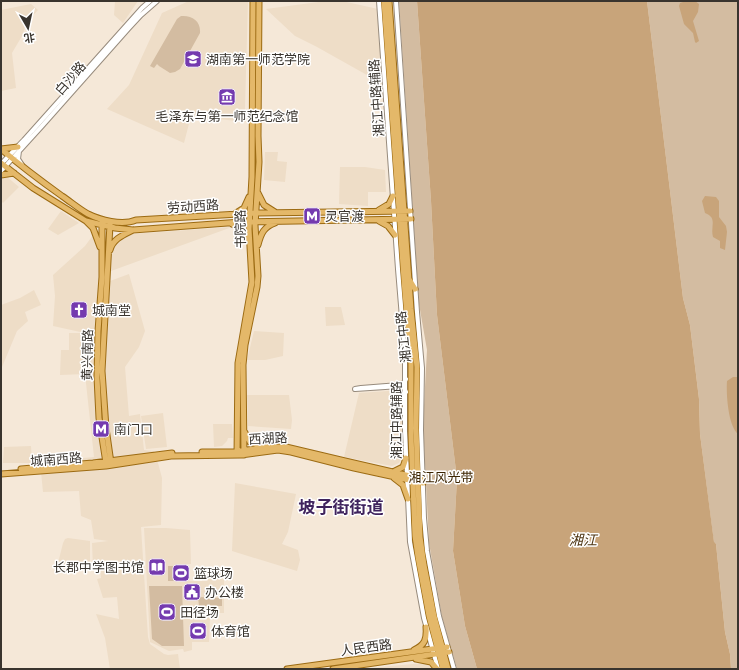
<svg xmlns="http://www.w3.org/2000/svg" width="739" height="670" font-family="Barlow,'Noto Sans SC',sans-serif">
<rect width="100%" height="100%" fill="#f5e8d8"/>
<path fill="#eeddc7" d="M115,1H138L123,23L114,15Z
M189,1H248L245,108L246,122L191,116L184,143L107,109L129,85L162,13Z
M326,1H342L378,9L383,84L317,47L295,36L266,9Z
M31,4L38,10L27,22L22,36L12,53L16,88L1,91V10Z
M265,152H278L277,161L287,162L285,182L264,180Z
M340,167H365L385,170L386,192H368V206L339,204Z
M6,176L19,187L3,203L1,201V180Z
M61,211L79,223L58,235L48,229Z
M232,227L111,271L110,281L129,274L145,331L139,347L125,367L129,416L140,414L144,450L154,451L155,459L158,463L162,478L161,525L141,527L148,637L150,644L164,654L168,655L178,654L180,669H110L105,638L96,614L119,619L117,597L103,598L97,579L101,578L100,568H93L92,543L108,541L94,539L91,520L81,516L79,491L43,492L40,462L94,457L85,374L60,375L61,350H69V333H85L53,326L55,296L53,275L85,246L96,231L114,232L113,246L130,234Z
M34,290L41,305L25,312L28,321L17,331L2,367L1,366V305L20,298Z
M325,307H341L345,325L326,326Z
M254,331L284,333L283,356L265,360H247Z
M402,390V457L399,463L392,466L344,457L359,393Z
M247,395H289L292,420L291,429L248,426Z
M163,413L167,447L146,449L141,416Z
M213,424H232L233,438H228L227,441L222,446L214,447Z
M31,446L32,463H3L4,447Z
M235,483L296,494L288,532L282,544L298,550L300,560L297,571L232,551Z
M144,528H166L190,530L191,564H185V581H202V573H224V613H214V618H210L209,642H192V650L184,652L183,649L169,651L150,642Z
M68,538L90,541V566L56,571L63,543L65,539Z
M425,663L434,669H365L390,666Z"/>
<path fill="#d3bca1" d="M399,1H417L431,201L437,315L457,479L453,551L465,626L477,669H457L442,617L429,543L423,424L427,350L419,304Z
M647,1H738V669H731L730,654L725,632L716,544L714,543L700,434L699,399L690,325L683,298Z
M181,16C192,15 201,21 200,33L180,69L175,72L170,73L159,66L157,64L154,68L150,66L177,19Z
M168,566H176V581H168Z
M177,566H185V581H177Z
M149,586H182L184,646H162L152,639Z
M198,597L222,598V606H199Z"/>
<path fill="#c8a47a" d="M417,1H647L683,298L690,325L699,399L700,434L714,542L716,544L725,632L730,654L731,669H477L465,626L453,551L457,479L437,315L431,201Z
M695,1L699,4L698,12L693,21L699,41L696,43L695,42L693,33L684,24L679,6L680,3L683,2Z
M705,196L716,197L719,201V217L726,226L727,232L725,250L720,248V241L713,237C710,226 718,218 705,213L702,201Z
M733,377H738V434C728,426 726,393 727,381Z"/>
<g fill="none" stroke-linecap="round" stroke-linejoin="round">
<defs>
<path id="minor" d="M379,1L398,269L405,354V431L410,542L424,618L438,669
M396,1L417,312L422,368L421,430L424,518L427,551L439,616L454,669
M19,151L18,159L22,165
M1,164L24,140L142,8L150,1
M1,171L42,126L128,29L141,15L157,1
M406,392L404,388L400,386L355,389L361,388L399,385L404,383L406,379"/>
<path id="major" d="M384,1L405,293L411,357V435L415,536L418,557L429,616L443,669
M389,1L411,309L417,367L416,428L420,537L424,565L434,616L448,669
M1,149C21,166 41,181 62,196C71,202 79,209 88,214C100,220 122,226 136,220L256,213L410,211
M1,149L18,147
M1,163L33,188L86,221L115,228L133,230L241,222L411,219
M1,175L14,173
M258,193L264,205L275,212
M379,210L389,204L393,196
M236,213L244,208L249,197
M379,221L388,226L395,235
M87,222L93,228L100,247
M102,222V277L98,331L97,377L99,418L106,463
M110,224L102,371L106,428L111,463
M232,224L241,228L247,238
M258,245C261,233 264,227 275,223
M110,250C113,239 123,235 133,230
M409,279L415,289
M244,431L250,442L261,446
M202,452H233L268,447H286L345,461L423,479
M237,455L238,363L252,282L249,229L252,177L253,1
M244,455L243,365L245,345L257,287L258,276L255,225L259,162L258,136L259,1
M21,469L93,463L172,453
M395,471L403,467L406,458
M1,474L106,466L171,456L241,455L278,450L291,452L354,468L423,483
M394,478L403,485L408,499
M414,650C425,645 427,639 426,627
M416,659L431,662L437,669
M287,669L447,647
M333,669L449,652"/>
</defs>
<use href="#minor" stroke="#978b7d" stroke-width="6"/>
<use href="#major" stroke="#9c6b13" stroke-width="7"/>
<use href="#minor" stroke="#fff" stroke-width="4"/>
<use href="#major" stroke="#e4b869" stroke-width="5"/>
</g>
<defs>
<symbol id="university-square" viewBox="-11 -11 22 22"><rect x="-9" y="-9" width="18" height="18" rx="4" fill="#743aaf" stroke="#fff"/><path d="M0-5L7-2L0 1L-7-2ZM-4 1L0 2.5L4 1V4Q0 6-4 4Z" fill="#fff"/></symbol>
<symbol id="museum-square" viewBox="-11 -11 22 22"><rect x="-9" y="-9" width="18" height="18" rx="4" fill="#743aaf" stroke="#fff"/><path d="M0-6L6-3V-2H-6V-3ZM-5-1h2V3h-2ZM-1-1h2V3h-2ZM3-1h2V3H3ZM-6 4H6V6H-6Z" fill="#fff"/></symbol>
<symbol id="metro-square" viewBox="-11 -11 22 22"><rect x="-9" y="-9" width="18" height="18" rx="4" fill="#743aaf" stroke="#fff"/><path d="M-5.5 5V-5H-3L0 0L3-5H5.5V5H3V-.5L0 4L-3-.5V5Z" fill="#fff"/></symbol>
<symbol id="church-square" viewBox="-11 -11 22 22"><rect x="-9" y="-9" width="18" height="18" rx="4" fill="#743aaf" stroke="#fff"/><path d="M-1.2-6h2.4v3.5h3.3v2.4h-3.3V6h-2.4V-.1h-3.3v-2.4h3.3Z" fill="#fff"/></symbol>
<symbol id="library-square" viewBox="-11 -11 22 22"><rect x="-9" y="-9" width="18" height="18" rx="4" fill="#743aaf" stroke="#fff"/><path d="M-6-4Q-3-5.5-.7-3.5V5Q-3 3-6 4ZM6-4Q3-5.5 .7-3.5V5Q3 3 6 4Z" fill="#fff"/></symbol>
<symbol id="stadium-square" viewBox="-11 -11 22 22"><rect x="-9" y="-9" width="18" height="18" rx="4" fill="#743aaf" stroke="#fff"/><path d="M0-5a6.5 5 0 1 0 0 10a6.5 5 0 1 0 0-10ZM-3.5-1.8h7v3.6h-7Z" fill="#fff"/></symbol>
<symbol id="civic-square" viewBox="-11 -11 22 22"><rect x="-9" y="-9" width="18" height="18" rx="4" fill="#743aaf" stroke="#fff"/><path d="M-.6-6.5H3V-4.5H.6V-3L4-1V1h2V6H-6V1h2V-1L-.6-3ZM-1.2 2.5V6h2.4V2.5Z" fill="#fff"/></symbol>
</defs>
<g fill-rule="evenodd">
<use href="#university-square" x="183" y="49" width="20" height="20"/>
<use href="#museum-square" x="217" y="87" width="20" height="20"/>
<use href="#metro-square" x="302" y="206" width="20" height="20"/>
<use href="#church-square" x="69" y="300" width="20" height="20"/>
<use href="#metro-square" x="91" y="419" width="20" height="20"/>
<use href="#library-square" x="147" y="557" width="20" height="20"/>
<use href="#stadium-square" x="171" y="563" width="20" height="20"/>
<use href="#civic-square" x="182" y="582" width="20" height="20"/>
<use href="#stadium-square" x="157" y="602" width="20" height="20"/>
<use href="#stadium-square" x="188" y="621" width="20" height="20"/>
</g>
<g text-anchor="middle" stroke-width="3" stroke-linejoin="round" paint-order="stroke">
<g font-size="13" fill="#39342e" stroke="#fff" text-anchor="start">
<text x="206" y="64">湖南第一师范学院</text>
<text x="227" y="121" text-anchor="middle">毛泽东与第一师范纪念馆</text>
<text x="325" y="221">灵官渡</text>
<text x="92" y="315">城南堂</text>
<text x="114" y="434">南门口</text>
<text x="144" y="572" text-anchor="end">长郡中学图书馆</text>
<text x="194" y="578">篮球场</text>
<text x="205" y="597">办公楼</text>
<text x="180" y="617">田径场</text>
<text x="211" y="636">体育馆</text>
</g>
<g font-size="13" fill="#39342e" stroke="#fff">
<text transform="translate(70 78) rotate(-49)" y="5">白沙路</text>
<text transform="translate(376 98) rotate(-94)" y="5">湘江中路辅路</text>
<text transform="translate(193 206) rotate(-4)" y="5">劳动西路</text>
<text transform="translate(240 229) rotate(-91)" y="5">书院路</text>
<text transform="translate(403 337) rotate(-96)" y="5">湘江中路</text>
<text transform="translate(87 355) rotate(-89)" y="5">黄兴南路</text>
<text transform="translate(396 420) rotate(-90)" y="5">湘江中路辅路</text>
<text transform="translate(268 438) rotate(-3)" y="5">西湖路</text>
<text transform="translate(56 459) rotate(-4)" y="5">城南西路</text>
<text transform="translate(366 647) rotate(-8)" y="5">人民西路</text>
</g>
<g font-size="13" fill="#3c2401" stroke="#fff">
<text x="441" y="482">湘江风光带</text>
</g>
<g font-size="14" font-style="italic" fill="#4d3412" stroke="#fff">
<text x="583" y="545">湘江</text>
</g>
<g font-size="17" font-weight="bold" fill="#3f235d" stroke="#fff">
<text x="341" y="513">坡子街街道</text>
</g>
</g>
<rect width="739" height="670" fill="none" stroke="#39342e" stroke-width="4"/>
<g transform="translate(28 28) rotate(171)" stroke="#ffffff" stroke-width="3" paint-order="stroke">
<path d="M0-3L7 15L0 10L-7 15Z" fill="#39342e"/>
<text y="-6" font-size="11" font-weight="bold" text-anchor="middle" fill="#39342e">北</text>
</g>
</svg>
